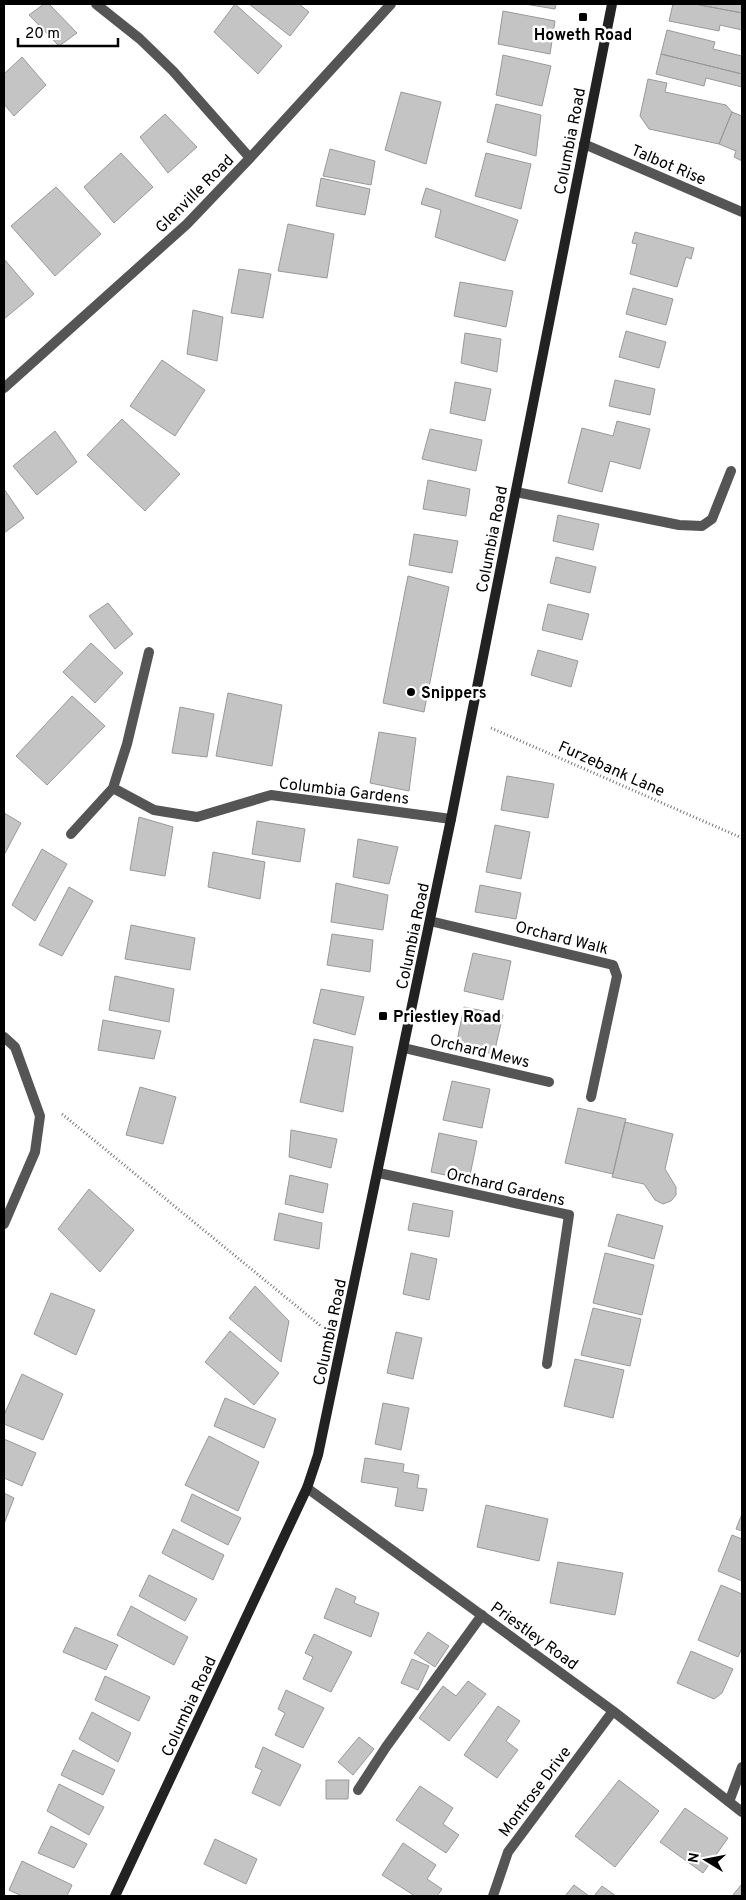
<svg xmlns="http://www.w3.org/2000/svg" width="746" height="1900" font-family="Overpass,sans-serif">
<rect width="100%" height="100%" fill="#fff"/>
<path fill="#c4c4c4" stroke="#999" d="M44,4H49L77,33L59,46L29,15Z
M235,4L282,46L258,74L214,32Z
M249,4H299L309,12L290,36Z
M525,4H556L555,9Z
M673,4H695L742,13V30L720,25L719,31L669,21Z
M695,4H742V13Z
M503,11L555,21L550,54L498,44Z
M667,30L715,42L713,49L742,56V74L661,54Z
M661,54L742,74V87L706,78L704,86L656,74Z
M503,55L551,66L542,106L496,95Z
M22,57L46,85L14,116L4,104V74Z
M648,79L667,83L665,92L726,105L732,112L719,144L649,129L640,116Z
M401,92L441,102L426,164L385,150Z
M496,104L541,115L536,156L487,142Z
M732,112L742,116V161L734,157L736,151L719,144Z
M165,114L197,147L168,173L140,137Z
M330,149L375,161L371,185L323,176Z
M121,153L153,187L114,223L84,187Z
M486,153L531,164L521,209L475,196Z
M321,178L370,189L365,215L316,206Z
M56,187L101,234L55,276L11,226Z
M426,188L518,220L505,261L435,237L441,210L421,204Z
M288,224L334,234L327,278L278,271Z
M635,232L694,248L691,259L686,257L677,287L630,274L637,244L632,243Z
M4,259L34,294L4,319Z
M239,269L271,274L263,318L231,313Z
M460,282L513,291L506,327L454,316Z
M633,288L673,299L666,325L626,314Z
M193,310L223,317L217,361L187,354Z
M626,331L666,342L659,368L619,357Z
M465,333L501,339L497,372L461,363Z
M162,360L205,390L175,436L130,406Z
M615,380L655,389L650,415L609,406Z
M455,382L491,389L485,421L450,413Z
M122,419L180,474L145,511L87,455Z
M617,421L650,429L640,469L610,461L602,492L568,483L582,428L613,436Z
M430,429L482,440L476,471L422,459Z
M55,431L77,462L37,495L13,466Z
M428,480L470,489L466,516L423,509Z
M4,489L24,518L4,533Z
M558,515L599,524L593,550L553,541Z
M414,534L458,541L452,573L409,565Z
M556,557L596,567L590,593L550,583Z
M408,576L449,587L424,712L383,703Z
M108,603L133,634L115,649L89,616Z
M548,604L589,614L582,640L542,630Z
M91,643L123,673L95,703L63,672Z
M538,650L578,661L571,687L531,675Z
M228,693L282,705L272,766L216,756Z
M72,696L105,726L47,785L16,756Z
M180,707L214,714L207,757L172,753Z
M379,732L416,738L409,791L370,783Z
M507,776L554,784L548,818L501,810Z
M4,813L21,823L4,855Z
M139,817L173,827L165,876L130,870Z
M257,821L305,829L300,862L252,854Z
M495,825L530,832L521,879L486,872Z
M358,839L398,847L389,884L353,877Z
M42,849L67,864L35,921L12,905Z
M213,852L265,862L260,899L208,887Z
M336,883L388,895L383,930L331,922Z
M480,885L521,893L516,919L475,912Z
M69,887L93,901L62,956L39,945Z
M131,925L195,938L190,970L125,959Z
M332,934L373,940L370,972L327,965Z
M473,953L511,961L503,1000L464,991Z
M115,976L174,989L169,1022L109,1010Z
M321,989L364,997L355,1035L313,1023Z
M464,1007L503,1015L494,1054L456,1046Z
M103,1020L161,1031L154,1059L98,1050Z
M314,1039L353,1047L343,1112L300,1102Z
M452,1081L490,1089L482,1128L443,1120Z
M140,1087L176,1097L163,1144L126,1135Z
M578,1108L626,1119L613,1174L565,1163Z
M625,1122L673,1134L665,1169L676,1187V1195L671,1201L663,1204L655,1200L644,1184L612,1177Z
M291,1130L337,1139L331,1168L289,1157Z
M439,1133L477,1141L469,1180L431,1172Z
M290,1175L328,1184L323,1213L285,1204Z
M89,1189L134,1230L100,1272L58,1229Z
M413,1203L453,1211L449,1237L408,1230Z
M279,1213L322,1223L319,1249L274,1240Z
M617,1214L663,1226L654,1259L608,1246Z
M411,1253L437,1259L429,1300L403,1294Z
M605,1253L654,1265L642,1315L593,1303Z
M255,1286L289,1321L281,1362L229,1318Z
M51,1293L95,1310L76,1355L34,1334Z
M593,1308L641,1319L630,1366L581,1355Z
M230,1331L279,1373L254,1405L205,1362Z
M396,1332L422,1338L413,1379L387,1373Z
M575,1359L624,1370L613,1418L564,1406Z
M22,1374L63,1394L43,1440L4,1424V1415Z
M225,1398L276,1419L264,1448L214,1426Z
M383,1403L409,1408L401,1450L375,1444Z
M209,1436L259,1462L238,1511L185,1485Z
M4,1439L36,1453L22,1486L4,1478Z
M365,1458L404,1464L403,1472L419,1475L417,1488L427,1489L423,1511L395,1506L398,1488L361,1482Z
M4,1493L14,1498L4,1524Z
M192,1494L241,1518L228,1545L181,1521Z
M486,1505L548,1519L539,1561L477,1547Z
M742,1514V1531L736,1529Z
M173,1529L224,1555L213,1580L162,1553Z
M732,1535L742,1539V1581L718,1571Z
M558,1562L623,1573L615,1615L550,1603Z
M149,1575L197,1599L185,1621L139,1596Z
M721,1585L742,1594V1648L738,1657L698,1640Z
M336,1588L356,1597L354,1603L379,1613L371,1637L324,1618Z
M131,1606L188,1637L174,1665L117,1635Z
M75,1627L118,1645L106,1670L63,1652Z
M428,1632L449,1646L435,1667L414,1653Z
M314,1634L352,1652L331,1692L303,1679L313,1657L305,1653Z
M691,1651L733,1669L722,1693L714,1699L677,1683Z
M412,1659L429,1666L418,1690L401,1683Z
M105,1676L150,1697L139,1721L95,1700Z
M468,1681L486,1694L449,1741L419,1718L443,1686L456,1696Z
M286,1690L324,1708L303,1748L275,1735L285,1713L278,1709Z
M498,1706L520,1721L506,1741L518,1750L497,1778L464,1755Z
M92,1712L131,1733L118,1762L79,1739Z
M359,1737L374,1749L353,1775L338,1762Z
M263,1747L301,1765L280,1806L252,1793L262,1770L255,1767Z
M73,1750L115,1770L103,1795L61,1775Z
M326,1780H349L348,1799H326Z
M619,1780L659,1811L615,1867L575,1836Z
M59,1784L104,1807L89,1835L47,1811Z
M420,1786L453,1808L443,1824L459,1835L446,1853L396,1820Z
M685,1808L728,1838L703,1873L660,1842Z
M51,1826L87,1844L74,1868L38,1853Z
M215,1839L257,1859L246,1884L204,1864Z
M403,1843L436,1865L427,1879L442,1889L437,1896H415L382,1875Z
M22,1861L72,1885L67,1896H22L9,1890Z
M742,1884V1896H732Z
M574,1885L589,1896H565Z
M602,1886L616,1896H594Z"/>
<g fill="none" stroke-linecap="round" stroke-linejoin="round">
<path stroke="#777" stroke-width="3" stroke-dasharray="1 2.5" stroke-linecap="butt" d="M491,728L742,838
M62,1114L322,1327"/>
<path stroke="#555" stroke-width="10" d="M516,492L679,525L702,526L712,519L731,471
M358,1790L386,1747L482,1615"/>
<path stroke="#555" stroke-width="10" d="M96,4L140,39L173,71L250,158
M584,144L742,212
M4,388L187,224L250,158L391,4
M149,652L127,744L113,788L154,810L197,817L271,795L451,819
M71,834L113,788
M430,921L613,965L617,976L591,1097
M4,1037L15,1047L40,1116L35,1152L4,1224
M404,1048L549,1082
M379,1173L569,1215L547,1364
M307,1488L613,1711L742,1812
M729,1802L742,1767
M493,1896L508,1852L613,1711"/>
<path stroke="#222" stroke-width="10" d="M115,1896L307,1488L318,1455L451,819L612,4"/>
</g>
<g fill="#000" stroke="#fff" stroke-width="2">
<rect x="578" y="12" width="10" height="10" rx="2.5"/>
<circle cx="411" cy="692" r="5"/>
<rect x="378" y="1011" width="10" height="10" rx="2.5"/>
</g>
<g text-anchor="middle" stroke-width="5" stroke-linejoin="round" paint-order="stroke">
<g font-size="16" font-weight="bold" fill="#000" stroke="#fff" text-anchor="start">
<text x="583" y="40" text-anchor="middle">Howeth Road</text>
<text x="421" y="698">Snippers</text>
<text x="393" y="1022">Priestley Road</text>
</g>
<g font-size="16" fill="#000" stroke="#fff">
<text transform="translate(569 141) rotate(-79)" y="6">Columbia Road</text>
<text transform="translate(669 164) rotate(23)" y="6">Talbot Rise</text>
<text transform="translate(194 193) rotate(-45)" y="6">Glenville Road</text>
<text transform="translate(491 539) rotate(-79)" y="6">Columbia Road</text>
<text transform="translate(612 768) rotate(24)" y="6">Furzebank Lane</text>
<text transform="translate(344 790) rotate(7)" y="6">Columbia Gardens</text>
<text transform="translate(412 936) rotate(-78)" y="6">Columbia Road</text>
<text transform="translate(562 937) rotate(14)" y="6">Orchard Walk</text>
<text transform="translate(480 1050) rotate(13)" y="6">Orchard Mews</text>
<text transform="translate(506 1186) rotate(13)" y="6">Orchard Gardens</text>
<text transform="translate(329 1332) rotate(-78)" y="6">Columbia Road</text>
<text transform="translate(535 1635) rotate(36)" y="6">Priestley Road</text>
<text transform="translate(188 1706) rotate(-65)" y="6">Columbia Road</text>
<text transform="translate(534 1791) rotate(-53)" y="6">Montrose Drive</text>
</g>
</g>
<rect width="746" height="1900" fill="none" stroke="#000000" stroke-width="10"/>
<g transform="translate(706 1860) rotate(280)" stroke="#ffffff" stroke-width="4" paint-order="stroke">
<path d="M0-4L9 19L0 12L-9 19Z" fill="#000000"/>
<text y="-8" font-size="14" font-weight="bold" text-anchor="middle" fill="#000000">N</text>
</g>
<path d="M18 38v8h100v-8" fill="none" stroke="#000000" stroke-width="2.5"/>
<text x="25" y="38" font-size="15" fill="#000000" stroke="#ffffff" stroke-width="4" paint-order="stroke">20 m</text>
</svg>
